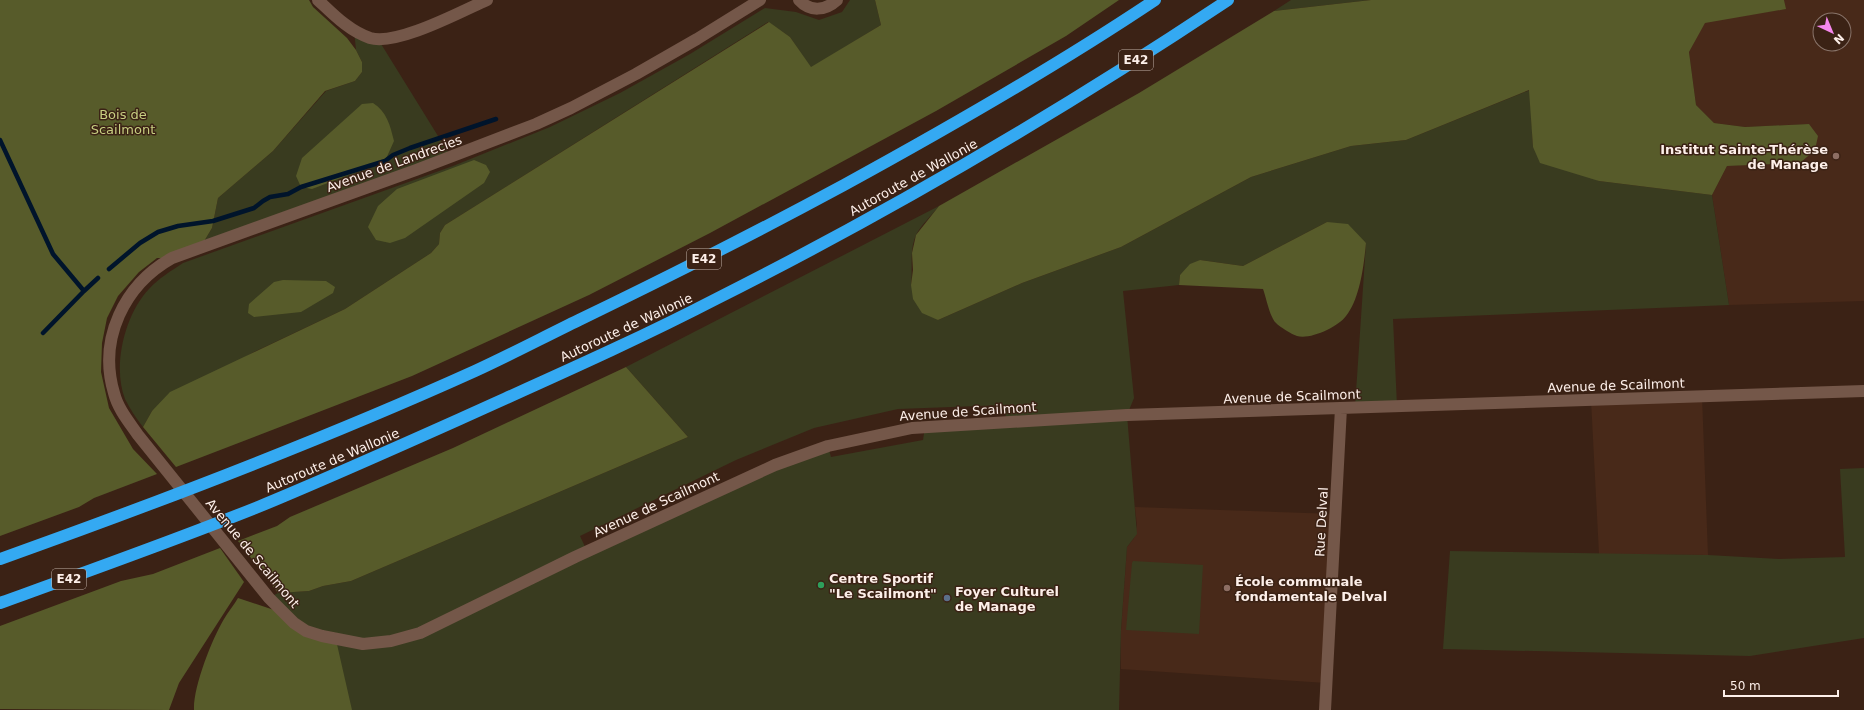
<svg xmlns="http://www.w3.org/2000/svg" width="1864" height="710" font-family="'DejaVu Sans',sans-serif">
<rect width="100%" height="100%" fill="#3b2215"/>
<path fill="#482919" fill-rule="evenodd" d="M1784,0H1864V301L1729,305L1712,195L1727,166L1800,162L1809,124L1745,127L1714,123L1696,105L1689,52L1705,22L1785,9ZM1820,20H1844V44H1820Z
M1702,396L1708,555L1599,554L1591,400Z
M1135,507L1335,514L1326,683L1121,669V630L1127,547L1134,538L1137,525Z"/>
<path fill="#393b1f" fill-rule="evenodd" d="M850,0H875L881,25L811,68L790,37L768,22L445,225L440,233L439,244L431,253L345,309L254,352L152,411L143,427C136,418 130,409 125,399C112,366 125,314 149,289C159,278 171,271 183,263L453,166L550,127L620,93L690,54L765,8L796,12L819,20L842,12Z
M1291,0H1371L1274,11Z
M354,30L378,39L451,157L200,248L212,228L218,198L273,151L326,91L355,81L362,72V62L356,50Z
M1530,90L1533,147L1599,181L1712,195L1729,305L1393,319L1397,406L1355,407L1366,243L1327,222L1243,266L1200,260L1180,275L1179,285L1123,291L1134,398L1127,415L1137,534L1127,547L1121,630L1119,710H261L283,613L269,598L278,593L309,591L323,586L351,581L688,437L626,367L939,206C932,215 921,225 916,235C909,251 913,269 911,285L938,320L1022,283L1121,247L1251,177L1351,146L1406,140ZM1005,405L1006,422L925,427L923,440L831,457L828,446L587,551L580,536L736,460L814,428L898,409Z
M1864,468V638L1750,656L1443,649L1450,551L1708,555L1779,559L1845,557L1840,469Z
M1133,561L1203,565L1199,634L1126,630L1132,563Z"/>
<path fill="#575b2a" d="M0,0H309L313,7L347,38L356,50L362,62V72L355,81L325,91L273,151L218,198L212,228L200,248L172,258H157L139,272L118,296L107,318L102,343L101,372L109,408L133,449L157,474L94,498L79,507L0,536Z
M875,0H1119L1066,36L936,111L710,233L589,295L412,376L176,467L143,427L152,411L170,392L345,309L431,253L439,244L440,233L445,225L769,22L790,37L811,67L881,25Z
M1371,0H1784L1786,9L1705,23L1689,52L1696,105L1714,123L1745,127L1809,124L1818,136L1815,150L1800,163L1727,166L1712,195L1599,181L1540,163L1533,147L1529,90L1406,140L1351,146L1251,177L1121,247L1022,283L938,320L922,313L913,299L911,285L913,270L912,253L916,235L939,206L1139,93L1274,11Z
M373,103C387,112 390,125 394,141L385,161L312,189L301,187L296,176L302,158L362,104Z
M474,160L486,165L490,172L484,183L405,238L390,243L376,240L368,227L378,206L397,189Z
M1327,222L1348,224L1366,243C1364,264 1360,299 1346,316C1338,327 1310,340 1297,336C1291,334 1280,327 1276,323C1270,318 1266,297 1263,289L1179,285L1180,275L1190,264L1200,260L1243,266Z
M283,280L326,281L335,287L333,293L301,312L254,317L248,313L249,304L274,282Z
M626,367L688,437L351,581L323,586L309,591L278,593L238,541L277,526L290,517L453,448Z
M220,548L244,582L179,683L169,710L0,709V626L121,581L153,574Z
M238,598L283,613L336,640L352,710H194C193,687 212,639 224,619C228,612 234,605 238,598Z"/>
<g fill="none" stroke-linecap="round" stroke-linejoin="round">
<path stroke="#00142b" stroke-width="4.5" d="M0,140L53,254L84,291L43,333
M109,269L140,243L158,232L178,226L213,221L254,208L263,201L270,197L288,194L301,187L385,161L393,155L410,148L496,119
M84,291L98,278"/>
<path stroke="#745749" stroke-width="12" d="M318,0C333,14 349,31 370,38C397,46 460,12 487,0
M760,0L697,39L636,74L571,108L536,124L416,170L172,258C124,285 98,339 114,393C118,409 129,422 138,435L269,598L294,623L306,631L322,636L363,644L391,641L420,633L575,557L775,465L828,446L912,428L1127,415L1864,391
M799,0C810,12 825,11 837,0
M1325,710L1341,408"/>
<path stroke="#34a9f2" stroke-width="12" d="M0,559C160,502 320,441 475,371C510,355 544,337 579,320C668,277 757,232 844,185C950,127 1055,67 1155,0
M0,603C86,572 173,541 258,507C326,479 393,449 460,419C546,380 633,342 716,299C893,210 1063,110 1228,0"/>
</g>
<g fill="#8d6e63" stroke="#3b2215" stroke-width="1.5">
<circle cx="1836" cy="156" r="4"/>
<circle cx="1227" cy="588" r="4"/>
</g>
<circle fill="#2e9e5b" stroke="#3b2215" stroke-width="1.5" cx="821" cy="585" r="4"/>
<circle fill="#5c6f8a" stroke="#3b2215" stroke-width="1.5" cx="947" cy="598" r="4"/>
<g text-anchor="middle" stroke-width="3" stroke-linejoin="round" paint-order="stroke">
<g fill="#3b2215" stroke="#c3b2a9" stroke-width="1">
<rect x="1119" y="50" width="34" height="20" rx="3"/>
<rect x="687" y="249" width="34" height="20" rx="3"/>
<rect x="52" y="569" width="34" height="20" rx="3"/>
</g>
<g font-size="12" font-weight="bold" fill="#fdefe9">
<text x="1136" y="64">E42</text>
<text x="704" y="263">E42</text>
<text x="69" y="583">E42</text>
</g>
<g font-size="13" fill="#c7ce81" stroke="#3b2215">
<text x="123" y="119">Bois de<tspan x="123" dy="15">Scailmont</tspan></text>
</g>
<g font-size="13" font-weight="bold" fill="#fdefe9" stroke="#3b2215" text-anchor="start">
<text x="1828" y="154" text-anchor="end">Institut Sainte-Thérèse<tspan x="1828" dy="15">de Manage</tspan></text>
<text x="829" y="583">Centre Sportif<tspan x="829" dy="15">"Le Scailmont"</tspan></text>
<text x="1235" y="586">École communale<tspan x="1235" dy="15">fondamentale Delval</tspan></text>
<text x="955" y="596">Foyer Culturel<tspan x="955" dy="15">de Manage</tspan></text>
</g>
<g font-size="13" fill="#fdefe9" stroke="#3b2215">
<text transform="translate(394 163) rotate(-20)" y="5">Avenue de Landrecies</text>
<text transform="translate(913 177) rotate(-29)" y="5">Autoroute de Wallonie</text>
<text transform="translate(626 327) rotate(-25)" y="5">Autoroute de Wallonie</text>
<text transform="translate(1616 385) rotate(-2)" y="5">Avenue de Scailmont</text>
<text transform="translate(1292 396) rotate(-2)" y="5">Avenue de Scailmont</text>
<text transform="translate(968 411) rotate(-4)" y="5">Avenue de Scailmont</text>
<text transform="translate(332 460) rotate(-23)" y="5">Autoroute de Wallonie</text>
<text transform="translate(656 504) rotate(-25)" y="5">Avenue de Scailmont</text>
<text transform="translate(1321 522) rotate(-87)" y="5">Rue Delval</text>
<text transform="translate(253 553) rotate(50)" y="5">Avenue de Scailmont</text>
</g>
</g>
<g transform="translate(1832 32) rotate(136)"><circle r="19" fill="#3b2215" stroke="#89746a"/>
<path d="M0-3L7 15L0 10L-7 15Z" fill="#f688ed"/>
<text y="-6" font-size="11" font-weight="bold" text-anchor="middle" fill="#fdefe9">N</text>
</g>
<path d="M1724 690v6h114v-6" fill="none" stroke="#fdefe9" stroke-width="2"/>
<text x="1730" y="690" font-size="12" fill="#fdefe9" stroke="#3b2215" stroke-width="3" paint-order="stroke">50 m</text>
</svg>
